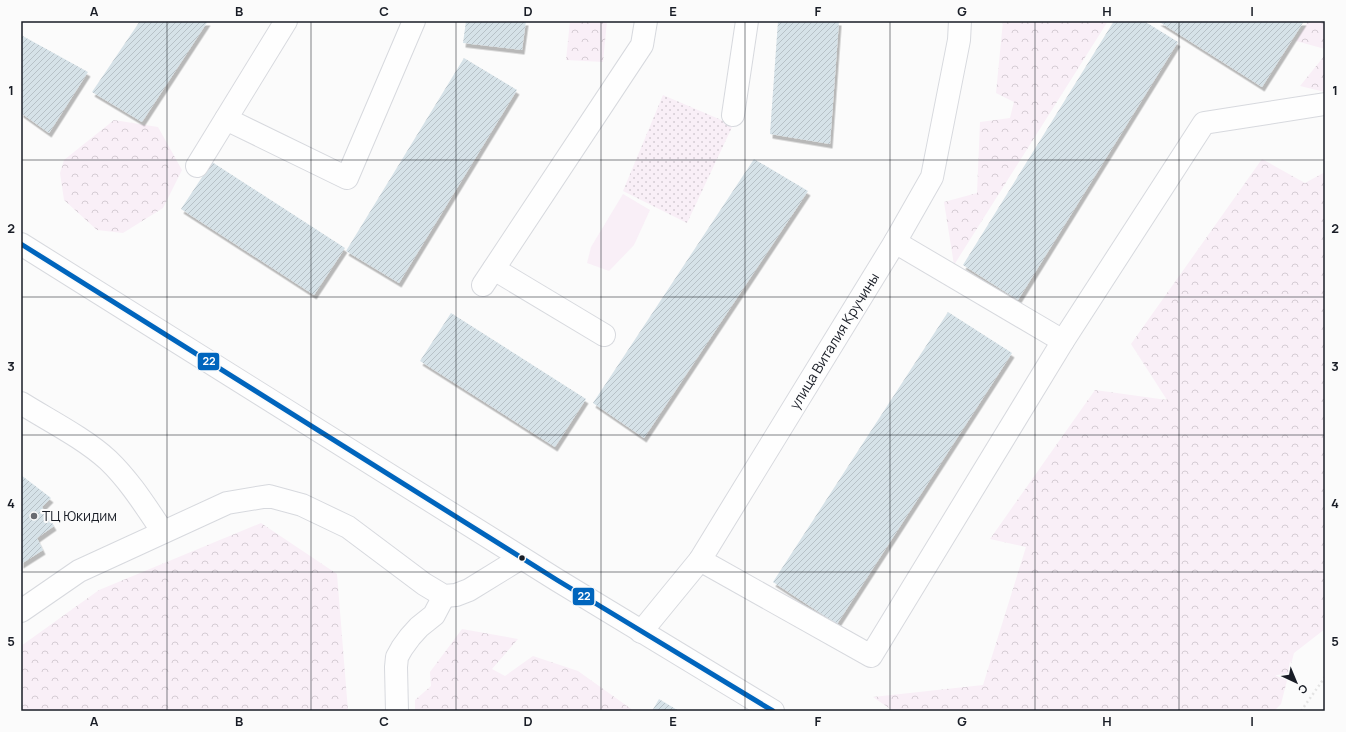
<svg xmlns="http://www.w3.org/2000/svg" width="1346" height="732" font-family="Manrope,sans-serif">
<defs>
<pattern id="forest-crowns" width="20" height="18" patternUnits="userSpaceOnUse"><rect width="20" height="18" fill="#f9eff7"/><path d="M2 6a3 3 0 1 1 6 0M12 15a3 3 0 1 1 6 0" fill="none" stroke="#d5ccd4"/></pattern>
<pattern id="park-dots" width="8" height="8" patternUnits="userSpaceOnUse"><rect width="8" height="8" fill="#f9eff7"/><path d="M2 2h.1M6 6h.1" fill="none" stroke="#d5ccd4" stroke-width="1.8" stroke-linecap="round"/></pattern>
<pattern id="building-hatch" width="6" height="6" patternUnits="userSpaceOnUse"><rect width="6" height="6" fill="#d6e2e8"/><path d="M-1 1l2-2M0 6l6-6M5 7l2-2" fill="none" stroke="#b7c1c7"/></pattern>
<filter id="shadow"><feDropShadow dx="2.5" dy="4.5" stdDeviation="0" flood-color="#0004"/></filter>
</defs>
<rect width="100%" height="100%" fill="#fbfbfb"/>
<path fill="#f9eff7" d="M623,194L650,210L634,245L609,271L587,263L591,247Z"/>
<path fill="url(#forest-crowns)" d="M570,21H607L603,62L566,60Z
M1003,21H1108L954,265L944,202L977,193L980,122L1010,118L1014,102L996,93Z
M1308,21H1325V49L1296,41Z
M1325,55V92L1300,86Z
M114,120L158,127L182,170L163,208L123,233L97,230L64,200L60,173L64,160Z
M1262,159L1305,183L1325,172V629L1294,653L1281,704L1274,711H893L873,697L983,685L1026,547L990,539L1095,390L1167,400L1131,344Z
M261,523L337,574L348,711H21V646L99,590Z
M462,629L518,639L492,669L505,676L533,656L578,671L634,711H415V700L431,686L430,672Z"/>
<path fill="url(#park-dots)" d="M663,95L733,125L687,223L623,191Z"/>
<path fill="url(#building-hatch)" filter="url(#shadow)" d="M140,21H208L142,122L92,92Z
M466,21H526L522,50L463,43Z
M778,21H839L830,144L770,134Z
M1114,21H1144L1178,42L1018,300L963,265Z
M1158,21H1304L1262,87Z
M21,35L88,72L49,133L21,113Z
M464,58L517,90L399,283L346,251Z
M754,159L808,191L644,438L593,403Z
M212,162L345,248L314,295L181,209Z
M948,312L1012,353L837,624L773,582Z
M451,313L586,399L555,447L420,361Z
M21,475L51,498L42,507L54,526L37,538L43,550L21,564Z
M659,699L679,711H652Z"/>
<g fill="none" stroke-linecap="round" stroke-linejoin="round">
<defs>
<g id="minor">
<path d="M733,115L747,21"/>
<path d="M226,119L347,178L414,21"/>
<path d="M197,166L286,21"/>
<path d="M895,242L1063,341"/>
<path d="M494,269L604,335"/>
<path d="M483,285L642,45L646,21"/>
<path d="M21,403C48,420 84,438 108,460C130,481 146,507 163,532"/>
<path d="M700,560L871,656L1063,341L1204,123L1325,104"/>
<path d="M21,611L79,571L227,503L269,496L302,505L348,527L424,584L444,596L456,595L469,590L521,558"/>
<path id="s1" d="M641,632L700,560L895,242L932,177L959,40L960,21"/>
<path d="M397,711L396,667L397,657L402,648L410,637L419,627L434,615L444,596"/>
</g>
<path id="major" d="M21,244L557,580L773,711"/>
</defs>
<use href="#minor" stroke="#d7d9de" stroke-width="24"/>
<use href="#major" stroke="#d7d9de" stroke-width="24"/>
<path stroke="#e4e4e4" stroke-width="2.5" stroke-dasharray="2 3" stroke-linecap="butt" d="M1301,711L1325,677"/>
<use href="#minor" stroke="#fefefe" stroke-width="22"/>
<use href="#major" stroke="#fefefe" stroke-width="22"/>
<defs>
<path id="bus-1" d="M21,244L557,580L773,711"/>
</defs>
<use href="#bus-1" stroke="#fbfbfb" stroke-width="8"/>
<use href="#bus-1" stroke="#0065bd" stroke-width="5"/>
</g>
<path fill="none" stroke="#191d26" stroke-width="1" stroke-opacity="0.55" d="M167,21V711M311,21V711M456,21V711M601,21V711M745,21V711M890,21V711M1035,21V711M1179,21V711M21,160H1325M21,297H1325M21,435H1325M21,572H1325"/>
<circle fill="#686b71" stroke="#fbfbfb" stroke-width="1.5" cx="34" cy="516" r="4"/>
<circle fill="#191d26" stroke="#fbfbfb" stroke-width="1.5" cx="522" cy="558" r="3.5"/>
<g text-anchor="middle" stroke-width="4" stroke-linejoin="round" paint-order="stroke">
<g font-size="14" fill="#191d26" stroke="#fbfbfb">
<text dy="5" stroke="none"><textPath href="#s1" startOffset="350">улица Виталия Кручины</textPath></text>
</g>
<g font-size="14" fill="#191d26" stroke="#fbfbfb" text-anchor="start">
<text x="42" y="521">ТЦ Юкидим</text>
</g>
</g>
<g stroke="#fbfbfb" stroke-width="1.5">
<rect x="197" y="352" width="23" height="19" rx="4" fill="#0065bd"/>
<rect x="572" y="587" width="23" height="19" rx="4" fill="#0065bd"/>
</g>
<g font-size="11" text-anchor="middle" font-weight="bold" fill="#fff">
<text x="209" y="365">22</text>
<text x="584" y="600">22</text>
</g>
<rect width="1346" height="732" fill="none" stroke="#fbfbfb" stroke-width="44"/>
<g transform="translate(1296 682) rotate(136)" stroke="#fbfbfb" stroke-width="3" paint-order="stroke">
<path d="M0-3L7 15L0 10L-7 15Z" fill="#191d26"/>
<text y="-6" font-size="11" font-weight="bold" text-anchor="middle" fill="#191d26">С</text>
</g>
<rect x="22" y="22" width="1302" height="688" fill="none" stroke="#191d26" stroke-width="1.5"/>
<g font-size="13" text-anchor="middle" font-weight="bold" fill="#191d26">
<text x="94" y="16">A</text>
<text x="239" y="16">B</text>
<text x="384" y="16">C</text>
<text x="528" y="16">D</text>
<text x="673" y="16">E</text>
<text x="818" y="16">F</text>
<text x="962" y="16">G</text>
<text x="1107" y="16">H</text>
<text x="1252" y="16">I</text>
<text x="11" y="95">1</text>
<text x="1335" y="95">1</text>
<text x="11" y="233">2</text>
<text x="1335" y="233">2</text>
<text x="11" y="371">3</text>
<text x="1335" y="371">3</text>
<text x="11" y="508">4</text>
<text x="1335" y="508">4</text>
<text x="11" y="646">5</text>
<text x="1335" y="646">5</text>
<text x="94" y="726">A</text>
<text x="239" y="726">B</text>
<text x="384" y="726">C</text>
<text x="528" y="726">D</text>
<text x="673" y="726">E</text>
<text x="818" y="726">F</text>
<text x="962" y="726">G</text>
<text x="1107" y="726">H</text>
<text x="1252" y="726">I</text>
</g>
</svg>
